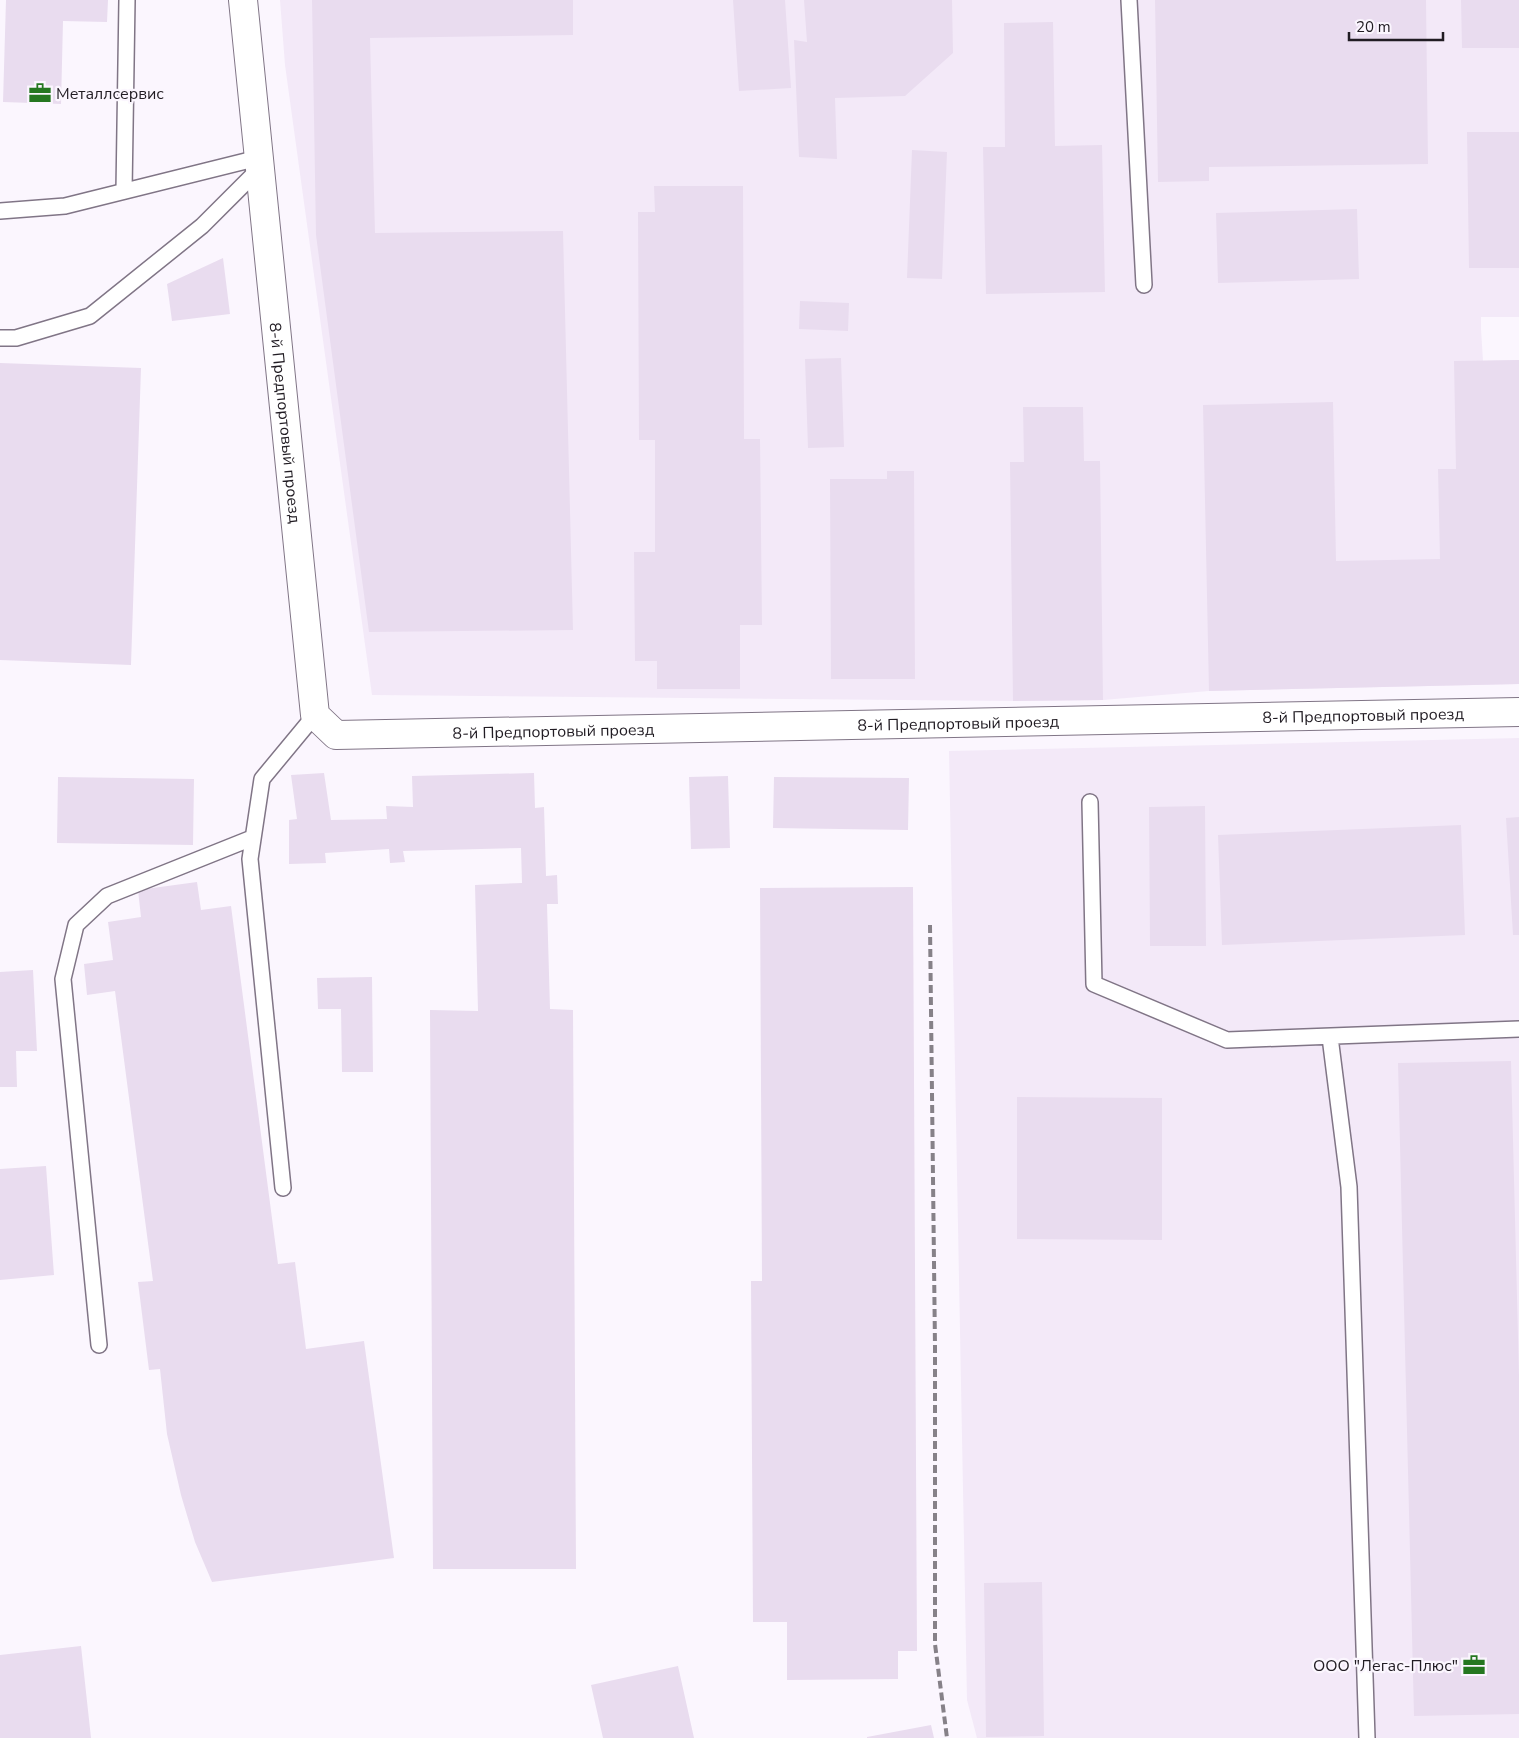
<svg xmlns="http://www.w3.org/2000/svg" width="1519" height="1738" font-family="'Nunito Sans',sans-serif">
<rect width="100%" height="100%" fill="#fbf6fe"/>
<path fill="#f3e9f8" d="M280,0H1519V317H1481V329L1483,361L1519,360V684L1209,691L1103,700L1013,701L372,695L285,65Z
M1519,738V1738H977L967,1700L949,751Z"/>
<path fill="#e9dcef" d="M6,0H108L107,22L63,21L61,104L3,102Z
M312,0H573V35L370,38L375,233L563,231L573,630L369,632L316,235Z
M733,0H785L791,88L739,91Z
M804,0H952L953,53L905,96L835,98L837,159L799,157L794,40L807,42Z
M1155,0H1426L1428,164L1209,167V181L1158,182Z
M1461,0H1519V48H1462Z
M1053,22L1055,146L1102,145L1105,292L986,294L983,147H1005L1004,23Z
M1467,132H1519V268H1469Z
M912,150L947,152L942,279L907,278Z
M654,186H743L744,439H760L762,625H740V689H657V661H635L634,552H655V440H639L638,212H655Z
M1357,209L1359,279L1218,283L1216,213Z
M223,258L230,314L172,321L167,284Z
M800,301L849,303L848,331L799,329Z
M841,358L844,447L808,448L805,359Z
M1519,360V684L1209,691L1203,405L1333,402L1336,561L1440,559L1438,469H1456L1454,361Z
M0,363L141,368L131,665L0,660Z
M1023,407H1083L1084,461H1100L1103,700L1013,701L1010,462H1024Z
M887,471H914L915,679H831L830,479H887Z
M324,773L331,820L387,819L386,806L413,807L412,776L534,773L535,808L544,807L546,876L557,875L558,904H547L550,1009L573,1010L576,1569H433L430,1010L478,1011L475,885L522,883L521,848L403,851L405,862L390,863L389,849L325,853L326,863L289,864V820L297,819L291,775Z
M728,776L730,848L691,849L689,777Z
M58,777L194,779L193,845L57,843Z
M774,777L909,778L908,830L773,828Z
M1205,806L1206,946H1150L1149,807Z
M1519,817V935H1513L1506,818Z
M1461,825L1465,935L1222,945L1218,835Z
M197,882L201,910L231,906L278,1264L295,1262L306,1349L364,1341L394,1558L212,1582L195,1542L181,1495L167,1434L160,1369L149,1370L138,1282L153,1281L115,991L87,995L84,964L113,960L108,922L141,917L138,890Z
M913,887L917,1651H898V1679L787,1680V1622H753L751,1281H762L760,888Z
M33,970L37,1051H16L17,1087H0V972Z
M372,977L373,1072H342L341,1009H318L317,978Z
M1511,1061L1519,1376V1714L1414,1716L1398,1063Z
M1017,1097L1162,1098V1240L1017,1239Z
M46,1166L54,1275L0,1280V1169Z
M1042,1582L1044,1736L986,1737L984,1583Z
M81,1646L91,1738H0V1655Z
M678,1666L694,1738H603L591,1685Z
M931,1725L934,1738H867V1737Z"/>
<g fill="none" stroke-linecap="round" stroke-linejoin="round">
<defs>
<path id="lane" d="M1129,0L1144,285
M124,191L127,0
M0,211L65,206L258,158
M0,338H16L90,316L202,226L259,169
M1090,802L1094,984L1227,1040L1519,1029
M1330,1037L1349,1187L1367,1738
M283,1188L250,859L262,779L315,715
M99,1345L63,979L76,925L107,896L252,838"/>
<g id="street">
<path id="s1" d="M243,0L315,715L336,735L1519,712"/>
</g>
</defs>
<use href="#lane" stroke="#807586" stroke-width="18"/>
<use href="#street" stroke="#807586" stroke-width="30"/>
<use href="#lane" stroke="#fff" stroke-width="15"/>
<use href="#street" stroke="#fff" stroke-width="28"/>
<path stroke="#868188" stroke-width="4" stroke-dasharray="8 4" stroke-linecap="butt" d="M930,925L935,1347V1644L947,1738"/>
</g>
<defs>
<symbol id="office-bare" viewBox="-9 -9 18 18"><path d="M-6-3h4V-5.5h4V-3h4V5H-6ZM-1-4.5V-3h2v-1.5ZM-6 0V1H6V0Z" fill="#257720" stroke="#fbf6fe" stroke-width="2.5" paint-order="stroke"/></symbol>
</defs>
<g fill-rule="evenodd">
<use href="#office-bare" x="24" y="77" width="32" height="32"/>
<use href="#office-bare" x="1458" y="1649" width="32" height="32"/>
</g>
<g text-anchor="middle" stroke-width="4.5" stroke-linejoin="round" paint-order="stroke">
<g font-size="16" fill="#211c23" stroke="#fbf6fe" text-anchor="start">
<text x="56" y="99">Металлсервис</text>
<text x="1458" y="1671" text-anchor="end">OOO "Легас-Плюс"</text>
</g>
<g font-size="16" fill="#211c23" stroke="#fbf6fe">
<text dy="6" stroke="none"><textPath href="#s1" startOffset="425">8-й Предпортовый проезд</textPath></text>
<text dy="6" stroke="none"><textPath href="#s1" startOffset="1775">8-й Предпортовый проезд</textPath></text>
<text dy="6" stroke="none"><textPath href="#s1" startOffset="1370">8-й Предпортовый проезд</textPath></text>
<text dy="6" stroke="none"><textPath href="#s1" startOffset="965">8-й Предпортовый проезд</textPath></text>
</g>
</g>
<path d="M1349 32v8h94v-8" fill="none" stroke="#211c23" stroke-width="2.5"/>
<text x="1356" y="32" font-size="15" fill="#211c23" stroke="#fbf6fe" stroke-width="4" paint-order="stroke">20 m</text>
</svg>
